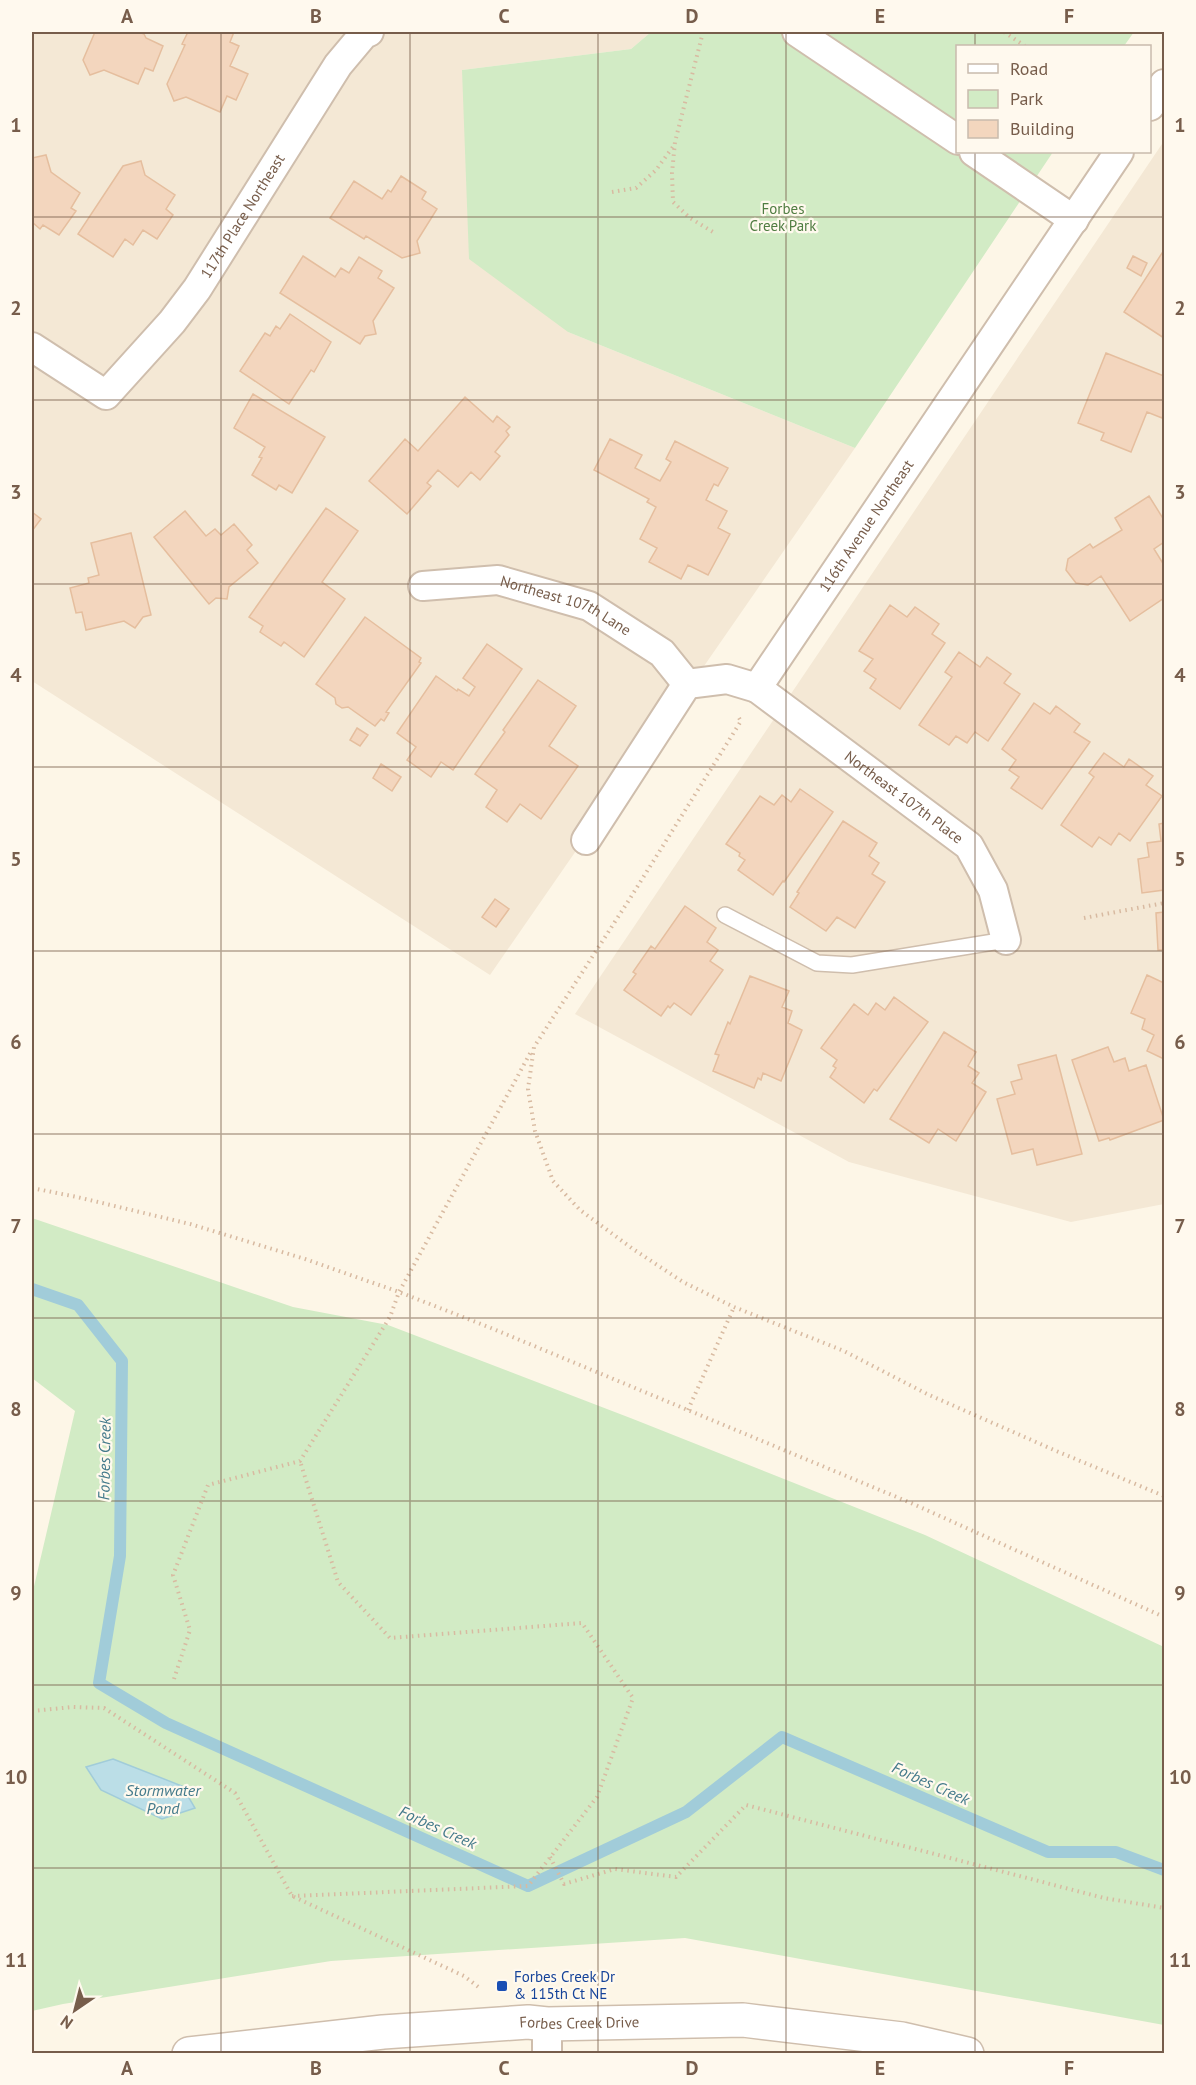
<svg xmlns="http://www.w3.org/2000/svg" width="1196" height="2085" font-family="'PT Sans',sans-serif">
<rect width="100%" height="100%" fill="#fdf6e7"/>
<path fill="#f4e8d5" d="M32,32H651L631,49L462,70L568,332L855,448L490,975L32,681Z
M1164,141V1204L1071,1222L849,1162L575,1014Z"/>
<path fill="#d2ebc5" d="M651,32H1134L1124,46H958V152H1053L855,448L568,332L469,259L462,70L631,49Z
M32,1218L293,1307L388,1325L633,1419L925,1535L1164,1647V2025L685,1938L331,1961L63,2004L32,2011V1595L75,1411L32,1378Z"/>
<path fill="#bbdee7" stroke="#a1ccd9" stroke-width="1.5" d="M113,1759L182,1786L195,1808L162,1819L101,1790L86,1767Z"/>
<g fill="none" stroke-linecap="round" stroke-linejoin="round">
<path stroke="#a1ccd9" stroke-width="12" d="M32,1289L78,1305L122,1361L120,1556L99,1683L166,1723L528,1886L686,1812L782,1737L1048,1852H1116L1164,1870"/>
</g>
<path fill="#f3d6be" stroke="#e5be9e" stroke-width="1.5" d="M95,32H138L144,34L146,38L163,46L153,71L145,68L138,84L104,70L90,75L83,60Z
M188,32H234L230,42L239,46L230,66L248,74L236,100L227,96L220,112L186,97L174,101L167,84L185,45L182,44Z
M46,155L51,172L80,193L71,208L76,211L59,235L43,225L40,229L32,222V158Z
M141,161L145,175L175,195L166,209L173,215L157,239L143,230L133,245L125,239L113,257L78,234L123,166Z
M401,176L426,192L422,199L437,209L417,241L420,253L402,258L366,236L364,239L330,218L354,181L382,199L388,190L391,192Z
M1164,250V338L1124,312Z
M303,256L335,277L341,268L349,273L359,257L382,271L378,278L394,288L373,321L376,334L365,336L360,344L280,293Z
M1133,256L1147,263L1141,276L1127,268Z
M290,314L331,342L314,372L311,370L289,404L240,371L265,333L270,336L276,326L280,329Z
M1106,353L1164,376V412L1162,418L1147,412L1131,452L1101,440L1104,433L1078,423Z
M253,394L325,437L292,493L279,485L276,490L252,475L262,458L259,457L265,447L234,428Z
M465,397L493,422L497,416L510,427L506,431L509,435L495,452L500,456L480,480L471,472L458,487L438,470L427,483L431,486L407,514L369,481L405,439L418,451Z
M610,439L642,455L635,468L660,481L671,462L666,459L675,441L728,468L718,486L714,484L706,500L727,511L718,528L730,534L708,575L688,565L681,579L649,562L657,548L640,539L656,507L647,502L649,499L594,470Z
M1149,496L1164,520V542L1154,549L1164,565V598L1130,621L1101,576L1088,585L1076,583L1066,570L1068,559L1090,544L1093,548L1122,530L1115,518Z
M326,508L358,531L322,582L345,599L304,657L284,642L281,646L260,632L263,626L249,617Z
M185,511L206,536L215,529L221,535L234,524L252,545L247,550L258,563L229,587L227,599L216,598L209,604L154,537Z
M32,512L41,519L32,531Z
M131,533L151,615L143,617L135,628L124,621L86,630L82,612L76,613L70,588L89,583L88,578L99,575L91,543Z
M890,605L907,617L915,607L939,624L932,634L945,643L900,709L870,688L876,679L864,671L873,659L859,651Z
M365,617L421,658L419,662L421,663L386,712L389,713L384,721L381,719L375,726L348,707L342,708L336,704L335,698L316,684Z
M487,644L522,669L453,770L441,762L431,777L407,760L416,747L397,733L436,676L457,691L458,689L469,696L475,687L463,678Z
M959,652L980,667L987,657L1011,674L1004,683L1020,694L988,741L975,732L967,743L956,736L949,745L919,725L952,677L945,672Z
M538,680L576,706L549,746L578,766L541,819L520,804L507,822L486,807L497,790L475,774L505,732L503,730Z
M1034,703L1050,714L1056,706L1080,724L1074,732L1090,742L1042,809L1011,788L1019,777L1009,770L1016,760L1002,749Z
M357,728L368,735L360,746L350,740Z
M1104,753L1124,767L1129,759L1153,776L1146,785L1162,796L1130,841L1119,833L1111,845L1099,837L1092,847L1061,825L1094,777L1089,773Z
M381,764L401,777L392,791L373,778Z
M800,789L833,812L784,882L783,881L773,895L738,870L745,860L739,856L740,853L726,844L760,796L774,805L782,795L791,802Z
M843,821L877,843L869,856L879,863L872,874L885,882L855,928L837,917L826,931L790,907L799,893L797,892Z
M1164,823V890L1142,893L1138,859L1149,857L1147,843L1161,841L1159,824Z
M495,899L509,909L496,927L482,917Z
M685,906L716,928L707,942L718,950L710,961L723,970L691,1015L674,1003L670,1008L668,1006L661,1016L624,990L636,974L633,972L651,946L655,949Z
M1164,912V950H1158L1156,913Z
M1147,975L1164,983V1059L1147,1051L1154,1035L1142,1029L1145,1019L1131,1013Z
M750,976L789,991L782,1007L792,1011L788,1023L802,1030L781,1081L763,1073L761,1080L758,1078L754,1088L713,1071L719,1055L715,1054L728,1022L730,1024Z
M894,997L928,1022L877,1091L874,1089L864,1103L830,1077L836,1068L833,1066L837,1060L821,1048L854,1004L868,1015L876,1003L885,1010Z
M944,1032L976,1052L968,1066L979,1073L972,1083L986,1092L956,1141L938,1129L929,1143L890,1119Z
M1108,1047L1114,1062L1125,1058L1129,1071L1146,1065L1164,1120L1110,1140L1109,1138L1099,1141L1072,1060Z
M1056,1055L1082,1154L1037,1165L1033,1149L1012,1154L997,1099L1015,1094L1011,1082L1022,1079L1018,1065Z"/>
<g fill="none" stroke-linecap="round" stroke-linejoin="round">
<defs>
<path id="service" d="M725,915L817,963L852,965L1006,940"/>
<g id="minor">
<path d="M797,32L958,140"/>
<path d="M1150,106L1164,84"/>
<path d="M974,152L1074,220"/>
<path id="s1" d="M32,347L106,395L172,322L197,289L338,65L364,34L369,32"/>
<path id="s2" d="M423,586L498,580L589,606L662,653L687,684"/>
<path id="s3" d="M757,688L969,846L993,890L1006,940"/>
<path id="s4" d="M586,840L687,684L727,679L757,688L1119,152"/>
<path d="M547,2024V2054"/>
</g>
<g id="tertiary">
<path id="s5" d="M189,2054L383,2032L528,2022L547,2024L743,2020L902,2039L967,2054"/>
</g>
</defs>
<use href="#service" stroke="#cfbead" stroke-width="18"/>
<use href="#minor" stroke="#cfbead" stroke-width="32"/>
<use href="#tertiary" stroke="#cfbead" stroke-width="36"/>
<path stroke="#d8baa1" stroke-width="4" stroke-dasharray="1.5 4.5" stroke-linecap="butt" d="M703,32L675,142L672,173L673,202L690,218L713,232
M1004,32L1025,46
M612,192L636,188L656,170L675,144
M739,718L741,721L629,900L534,1047L528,1089L535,1131L553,1181L580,1210L633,1249L683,1282L734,1307L844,1351L927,1394L1054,1450L1164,1496
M1084,918L1164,903
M32,1188L77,1197L190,1224L305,1259L399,1292L491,1328L911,1503L1164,1617
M688,1410L734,1307
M174,1679L190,1630L173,1575L208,1485L300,1461L390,1317L399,1292L532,1050
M32,1711L73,1707L104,1708L235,1793L292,1896L464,1976L481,1989
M550,1857L564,1884L615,1869L676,1877L746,1805L1104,1898L1164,1908
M292,1896L528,1886L597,1797L633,1698L582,1623L390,1638L338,1582L300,1461"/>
<use href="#service" stroke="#fff" stroke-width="15"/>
<use href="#minor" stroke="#fff" stroke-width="28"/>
<use href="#tertiary" stroke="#fff" stroke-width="33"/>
</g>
<path fill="none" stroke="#775d4b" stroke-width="1.5" stroke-opacity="0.55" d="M221,32V2054M410,32V2054M598,32V2054M786,32V2054M975,32V46M975,152V2054M32,217H1164M32,400H1164M32,584H1164M32,767H1164M32,951H1164M32,1134H1164M32,1318H1164M32,1501H1164M32,1685H1164M32,1868H1164"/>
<rect fill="#1a4fb4" stroke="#fff9ee" stroke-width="2" x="496" y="1980" width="12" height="12" rx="3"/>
<g text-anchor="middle" stroke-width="4.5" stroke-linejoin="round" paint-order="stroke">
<g font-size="15" fill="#507d42" stroke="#fff9ee">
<text x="783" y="214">Forbes<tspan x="783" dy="17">Creek Park</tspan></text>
</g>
<g font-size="15" fill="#775d4b" stroke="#fff9ee">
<text dy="5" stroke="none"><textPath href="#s1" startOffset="314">117th Place Northeast</textPath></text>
<text dy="5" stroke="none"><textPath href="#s4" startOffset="453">116th Avenue Northeast</textPath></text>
<text dy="5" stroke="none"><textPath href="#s2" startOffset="148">Northeast 107th Lane</textPath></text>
<text dy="5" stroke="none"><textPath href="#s3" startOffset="183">Northeast 107th Place</textPath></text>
<text dy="5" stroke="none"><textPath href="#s5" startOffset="392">Forbes Creek Drive</textPath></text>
</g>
<g font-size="15" fill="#164399" stroke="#fff9ee" text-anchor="start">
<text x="514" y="1982">Forbes Creek Dr<tspan x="514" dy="17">&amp; 115th Ct NE</tspan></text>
</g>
<g font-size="16" font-style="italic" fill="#447a8b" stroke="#fff9ee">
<text transform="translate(104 1459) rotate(-89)" y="6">Forbes Creek</text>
<text transform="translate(931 1783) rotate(24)" y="6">Forbes Creek</text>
<text x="163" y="1796">Stormwater<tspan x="163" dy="18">Pond</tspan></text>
<text transform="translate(438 1827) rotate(24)" y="6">Forbes Creek</text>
</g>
</g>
<rect width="1196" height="2085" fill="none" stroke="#fff9ee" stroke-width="66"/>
<rect x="956" y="45" width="195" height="108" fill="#fff9ee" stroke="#c9bbad" stroke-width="1.5"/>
<rect x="968" y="64" width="30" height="9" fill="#ffffff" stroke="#c9bbad" stroke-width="1.5"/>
<text x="1010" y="75" font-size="18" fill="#775d4b">Road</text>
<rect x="968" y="90" width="30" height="18" fill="#d2ebc5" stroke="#c9bbad" stroke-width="1.5"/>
<text x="1010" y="105" font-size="18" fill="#775d4b">Park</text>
<rect x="968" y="120" width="30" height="18" fill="#f3d6be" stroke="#c9bbad" stroke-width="1.5"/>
<text x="1010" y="135" font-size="18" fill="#775d4b">Building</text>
<g transform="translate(75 2010) rotate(215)" stroke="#fff9ee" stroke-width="4.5" paint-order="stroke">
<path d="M0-4.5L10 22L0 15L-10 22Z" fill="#775d4b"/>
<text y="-9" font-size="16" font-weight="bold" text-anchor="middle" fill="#775d4b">N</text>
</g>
<rect x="33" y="33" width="1130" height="2019" fill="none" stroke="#775d4b" stroke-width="2"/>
<g font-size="20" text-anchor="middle" font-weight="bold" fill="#775d4b">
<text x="127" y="23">A</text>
<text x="316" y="23">B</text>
<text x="504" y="23">C</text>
<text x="692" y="23">D</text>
<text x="880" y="23">E</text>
<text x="1069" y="23">F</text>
<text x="16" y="132">1</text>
<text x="1180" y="132">1</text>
<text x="16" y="315">2</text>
<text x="1180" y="315">2</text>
<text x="16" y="499">3</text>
<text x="1180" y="499">3</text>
<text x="16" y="682">4</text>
<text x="1180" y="682">4</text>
<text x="16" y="866">5</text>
<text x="1180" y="866">5</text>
<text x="16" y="1049">6</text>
<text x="1180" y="1049">6</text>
<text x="16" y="1233">7</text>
<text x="1180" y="1233">7</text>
<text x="16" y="1416">8</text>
<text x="1180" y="1416">8</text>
<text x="16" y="1600">9</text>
<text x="1180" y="1600">9</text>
<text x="16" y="1784">10</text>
<text x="1180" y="1784">10</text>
<text x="16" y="1967">11</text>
<text x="1180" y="1967">11</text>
<text x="127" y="2075">A</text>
<text x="316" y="2075">B</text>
<text x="504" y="2075">C</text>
<text x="692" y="2075">D</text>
<text x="880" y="2075">E</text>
<text x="1069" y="2075">F</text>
</g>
</svg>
